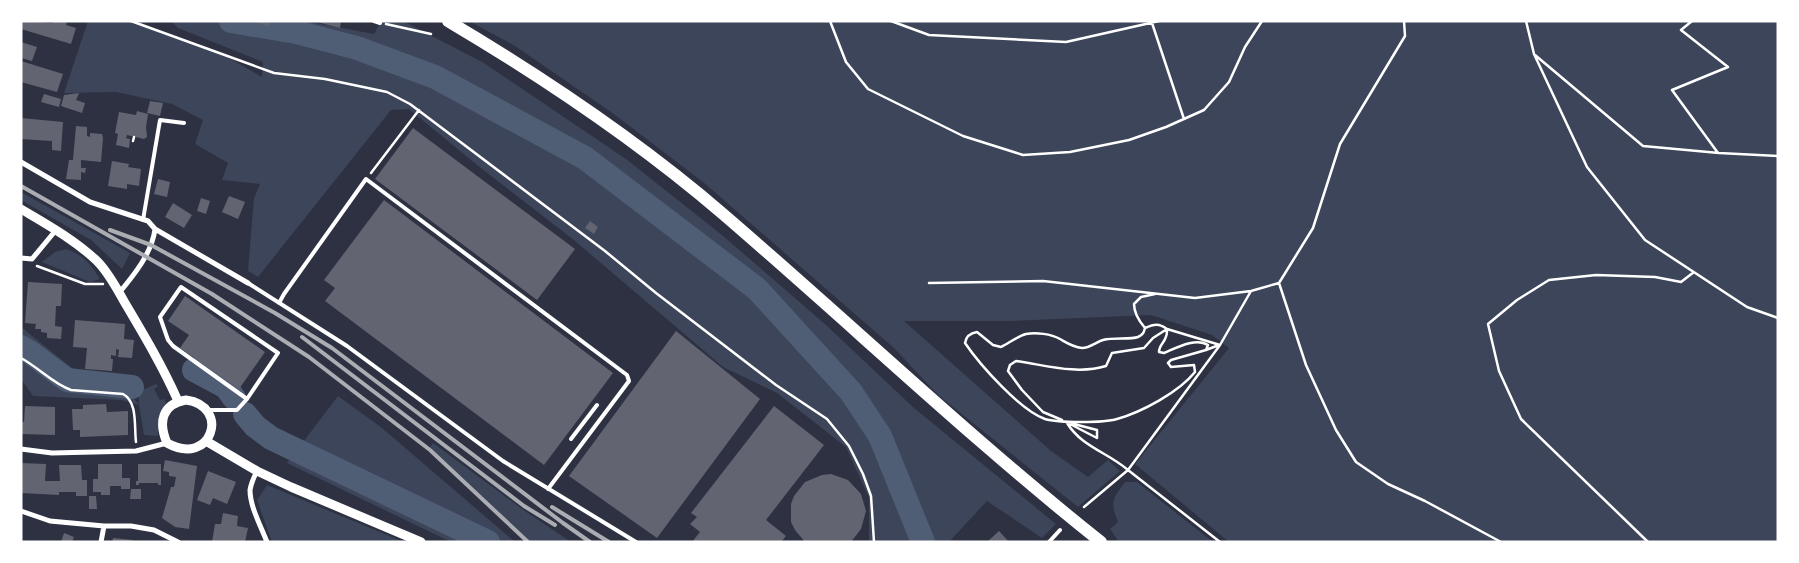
<svg xmlns="http://www.w3.org/2000/svg" width="1799" height="563" font-family="'Alegreya Sans',sans-serif">
<rect width="100%" height="100%" fill="#2d3142"/>
<path fill="#3c4559" d="M88,21H129L217,51L262,77L263,62L178,28L171,21H230L266,32L279,21H305L374,34L381,21H403L484,63L626,159L722,235L826,325L914,408L1056,524L1042,538L987,501L949,542H869V498L846,447L777,393L723,367L575,241L477,165L409,109L391,110L258,277L248,271L254,198L260,184L222,180L228,163L195,144L203,120L172,104L116,92L64,93Z
M469,21H1778V542H1229L1135,464L1229,348L1212,335L1151,315L1013,321H904L1051,451L1088,477L1108,460L1120,471L1078,507L938,395L894,348L703,182L611,112L515,46Z
M21,192L130,253L122,269L91,240L21,200Z
M66,249C83,255 90,263 100,279L90,282L42,262L55,252Z
M21,327L77,372L132,386L133,397L139,405L138,392L156,384L158,386L154,389L160,400L164,399L166,403L159,419L158,436L144,435L139,405L122,400L33,396L21,379Z
M338,396L382,428L515,542H451L287,463Z
M433,443L522,509L571,542H531L430,447Z
M1125,482H1137L1213,542H1119L1110,529L1118,522C1110,502 1112,499 1125,482Z
M267,485L404,542H272L257,500Z"/>
<g fill="none" stroke-linecap="round" stroke-linejoin="round">
<path stroke="#4f5d75" stroke-width="24" d="M231,21L296,32L357,48L435,77L585,158L757,289L851,392L880,436L923,542
M21,347L31,353L67,380L132,387
M194,370L226,387L234,398
M245,414L255,426L271,438L488,542"/>
</g>
<path fill="#626471" d="M21,21L53,23V21H62L67,23L66,25L76,28L71,44L21,29Z
M250,21H270L269,26Z
M313,21H341L340,28Z
M21,42L37,47L32,61L21,58Z
M21,61L63,74L57,92L21,82Z
M79,93L76,100L85,103L82,113L61,106L64,95Z
M44,94L61,99L59,107L41,102Z
M150,101L163,103L160,116L147,113Z
M137,111L148,114L146,127L147,137L144,139L127,135L126,138L130,139L129,148L116,145L118,134L115,133L119,112L136,115Z
M21,118L63,122L61,151L52,150V141L21,139Z
M76,126L87,127V136L90,137V133L102,134L103,138L101,162L81,160V168H86L85,173L81,172V180L66,179L69,160H73Z
M413,128L575,249L537,300L375,179Z
M112,161L129,164L128,167L141,169L139,186L127,184V189L108,186Z
M158,179L170,182L167,197L154,194Z
M229,196L245,202L238,219L222,212Z
M201,198L210,201L206,214L197,211Z
M384,200L613,373L544,465L325,301L335,288L324,280Z
M173,203L192,215L184,228L165,217Z
M590,221L598,227L594,234L585,228Z
M28,282L62,284L61,306H56L55,326L62,327L61,339L47,338V333L41,332V329H35L36,324L25,323Z
M185,296L265,352L239,389L180,348L189,335L168,321Z
M75,320L125,324L124,339L134,340L132,358L118,357L119,350L116,349V356L111,355V359H113L112,371L85,369L87,348L73,347Z
M676,331L760,399L657,538L569,476Z
M106,404L107,412L128,411V435L80,437V430H73L72,409H83V405Z
M25,406L55,407V435L21,434V422H24Z
M774,406L824,445L766,520L786,536L781,542H692L700,532L690,524L697,517L691,513Z
M165,460L197,466L189,529L175,527L162,518L171,487H174L176,477L169,476V472L163,471Z
M21,463L46,464L45,481H60L59,465H81L82,480H87V496H76V492H59V495L21,493Z
M98,464H122V478H130V489H121V486H110V495H101V492H93V479H98Z
M138,464H161V485H158V483H139V485H136V481H138Z
M208,471L236,482L227,504L213,498L210,505L197,500Z
M831,474L848,480L861,494L866,511L861,529L851,542H805L795,530L791,522V504L794,496L805,482L822,475Z
M131,489H141V499H130Z
M89,496H96L97,509H89Z
M223,513L238,516L237,526L248,528L245,542H212L215,524H221Z
M999,531L1009,542H987Z
M64,533L74,537L72,542H61Z
M113,538L133,540V542H112Z"/>
<g fill="none" stroke-linecap="round" stroke-linejoin="round">
<path stroke="#fff" stroke-width="2.5" d="M131,21L274,73L325,79L387,92L410,104L605,251L656,293L776,385L827,419L849,446L863,474L871,496L874,542
M830,21L846,62L868,89L963,136L1023,155L1070,152L1129,140L1166,127L1204,110L1229,82L1245,47L1262,21
M891,21L929,35L1066,42L1159,21
M1526,21L1534,54L1587,167L1645,240L1747,307L1778,318
M1692,21L1681,30L1728,67L1672,90L1718,153
M1152,23L1184,119
M386,24L431,34
M1535,55L1643,146L1719,153L1778,156
M133,141L134,137
M371,173L419,110
M37,266L85,284H103
M929,283L1043,281L1195,298L1251,291L1279,283L1313,228L1340,144L1405,36L1404,21
M1279,283L1306,365L1336,430L1356,462L1388,484L1425,501L1501,542
M1145,328C1154,324 1159,323 1167,329C1168,342 1159,343 1159,352L1164,353C1176,348 1196,337 1208,345L1206,350L1171,360L1168,363L1171,367L1194,365L1195,372C1179,392 1142,412 1117,419C1104,423 1058,423 1045,419C1020,410 980,365 965,343C966,336 971,333 977,332L993,345L1001,347C1009,343 1018,336 1026,334C1036,332 1051,334 1060,339C1067,343 1073,347 1082,348C1090,348 1096,342 1103,340C1114,337 1130,340 1138,337C1143,335 1144,332 1145,328C1139,321 1134,313 1134,304L1141,297L1155,294
M1206,350L1219,345
M21,358C38,367 53,384 71,390L123,394C138,402 134,427 136,442
M1062,420L1043,412L1022,390L1008,371L1010,365L1016,361C1045,365 1077,375 1106,366L1112,353L1144,348L1153,338L1167,329L1220,345
M1067,423C1082,447 1107,452 1128,470L1220,345L1251,291
M1068,423L1097,438V430L1070,423
M1084,507L1128,470L1220,542
M1648,542L1521,419L1499,371L1488,324L1517,300L1549,280L1596,275L1655,277L1681,282L1694,272"/>
<path stroke="#fff" stroke-width="4" d="M374,21L380,23
M143,220L160,120L184,123
M248,283L347,346L503,461L636,542
M279,303L284,294L366,179L627,375L629,381L548,489
M207,410H237L247,399L278,353L181,287L160,317L168,340L173,346L247,399
M571,439L597,405
M1049,542L1060,530"/>
<path stroke="#fff" stroke-width="5" d="M21,162L90,202L148,221L155,229L248,283
M21,258L32,259L56,230
M119,293C134,275 152,253 155,229
M21,449L52,453L136,451L167,443
M257,471C254,477 251,483 250,490C250,507 261,526 267,542
M21,511L50,521L104,526H131L154,530L178,542
M101,542L104,526"/>
<path stroke="#fff" stroke-width="9" d="M21,209C48,225 75,240 97,261C109,273 117,289 125,303C144,335 163,367 178,401
M186,400C231,406 212,468 167,443C158,422 162,404 186,400Z
M206,441L257,471L291,487L421,542"/>
<path stroke="#fff" stroke-width="12" d="M448,21C544,78 638,141 723,214C850,323 970,438 1101,542"/>
<path stroke="#abadb3" stroke-width="4" d="M21,186L212,294L309,357L430,450L528,542
M110,230L151,245L275,313L332,348L563,523L590,542
M302,337L524,506L555,525
M552,507L609,542"/>
</g>
<rect width="1799" height="563" fill="none" stroke="#ffffff" stroke-width="45"/>
</svg>
